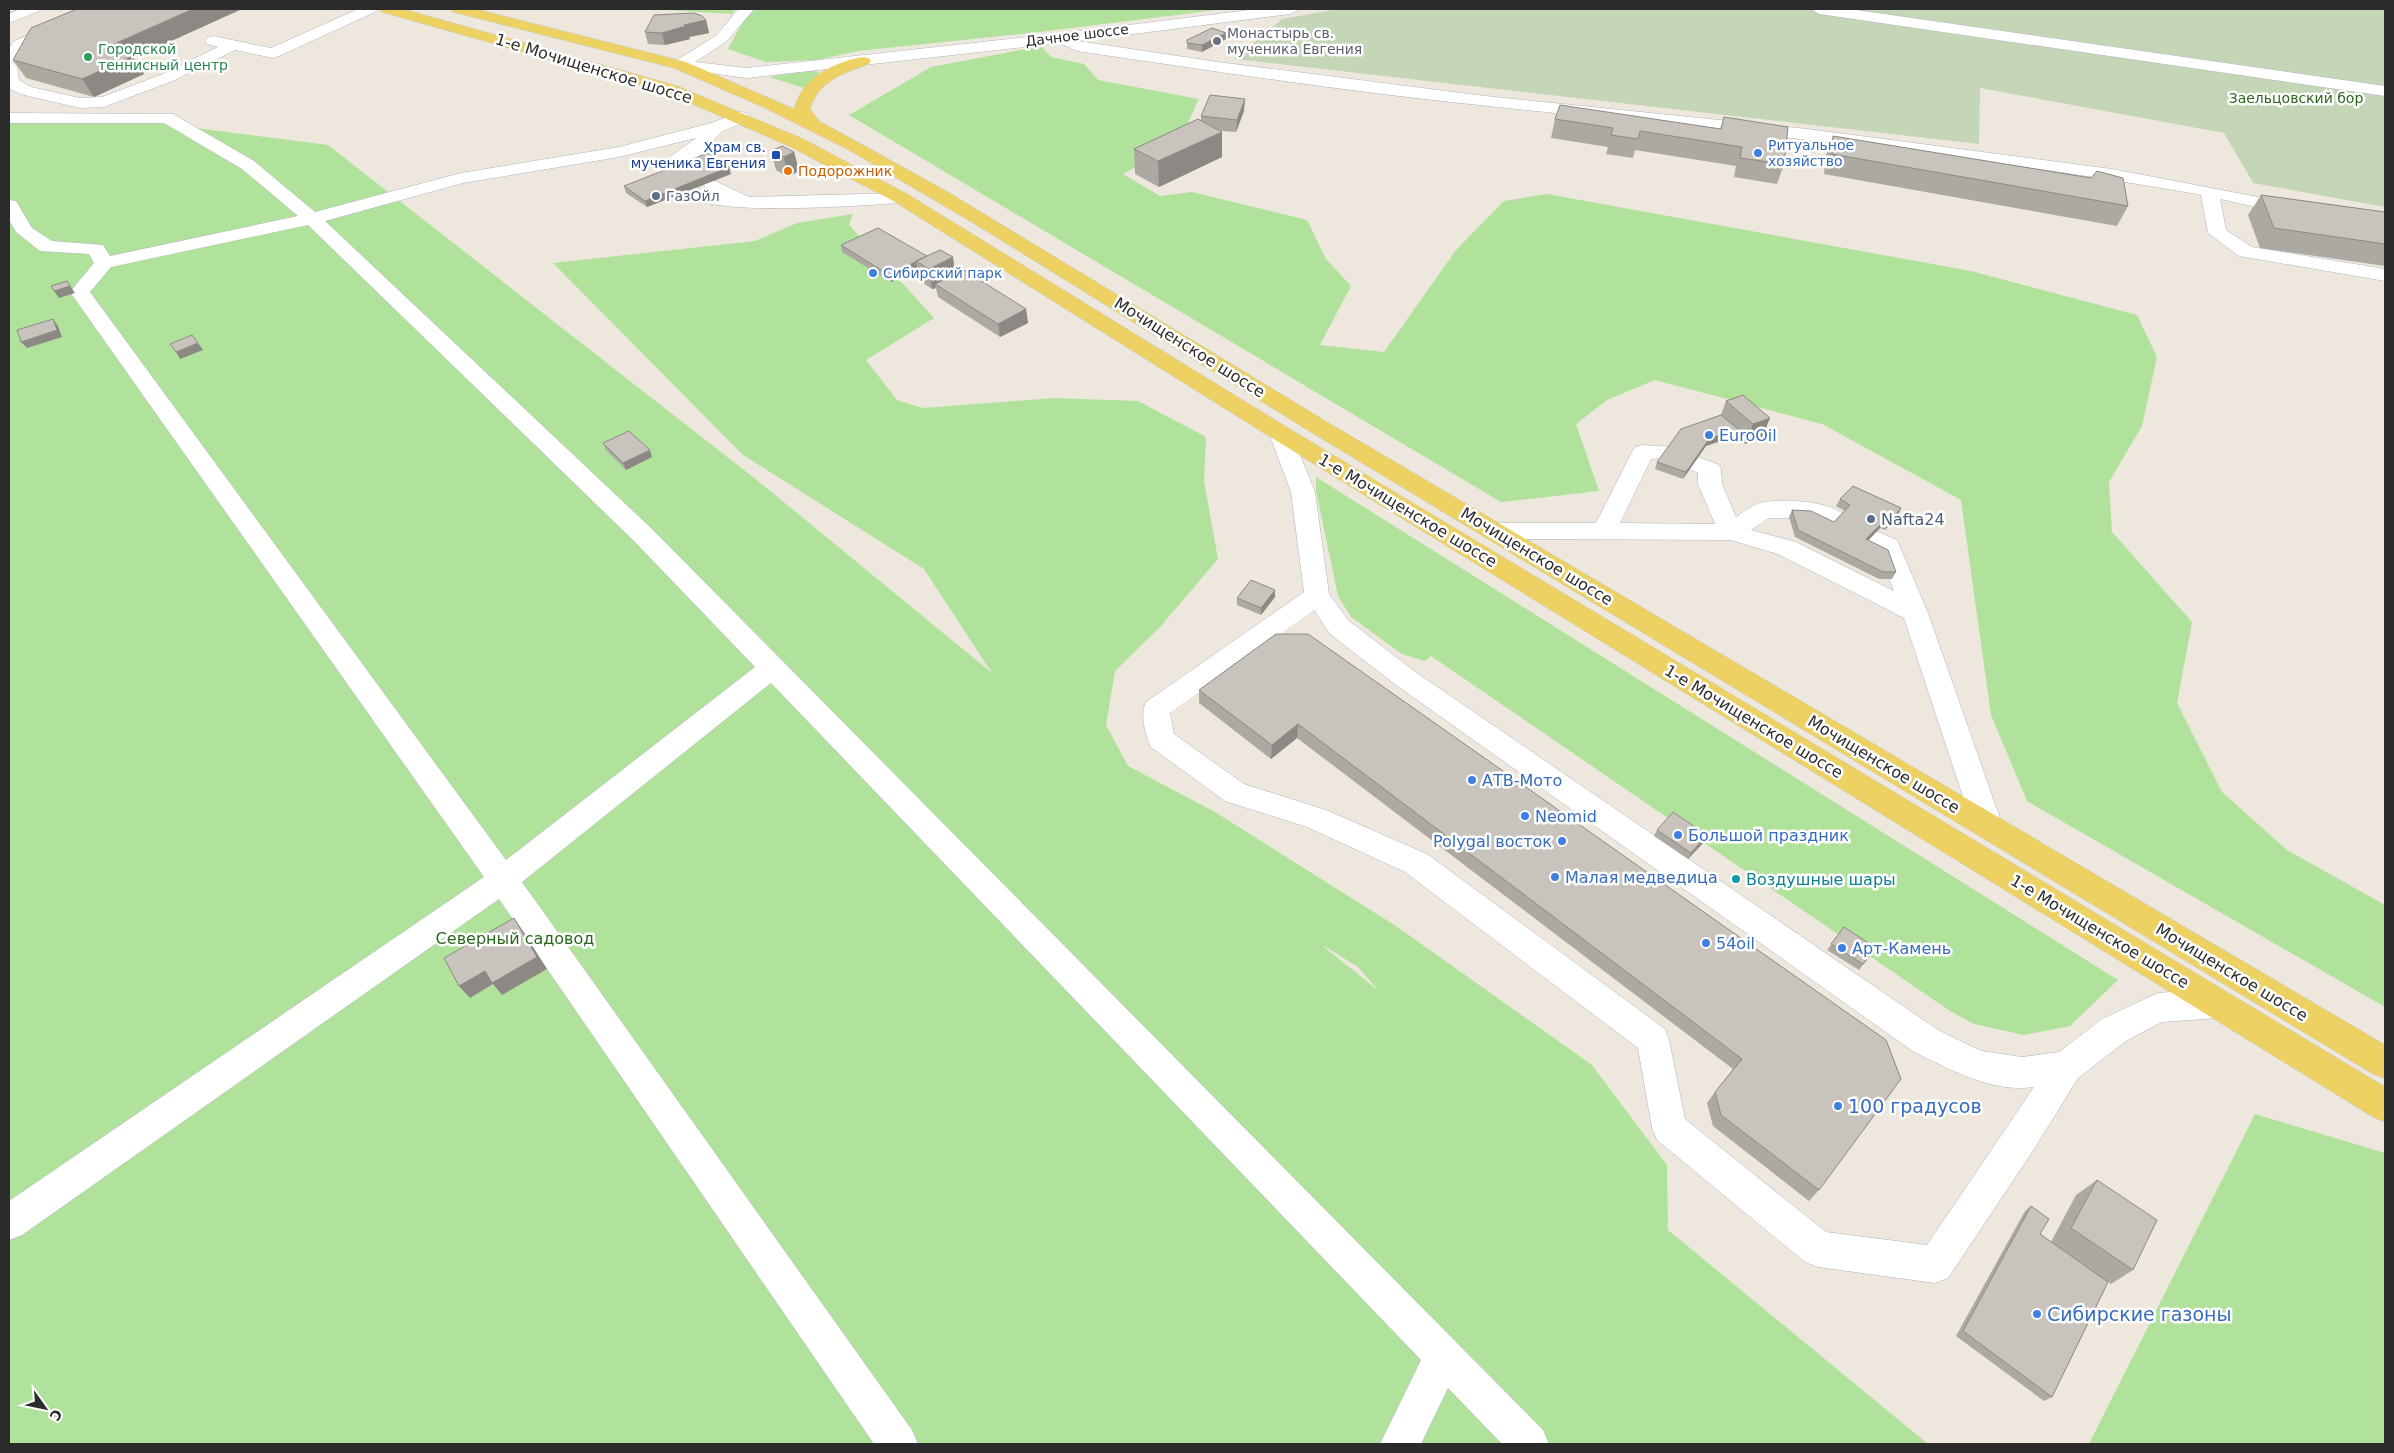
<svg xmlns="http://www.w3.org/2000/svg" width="2394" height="1453" font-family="'DejaVu Sans',sans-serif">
<rect width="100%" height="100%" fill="#ede7de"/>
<path fill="#b1e29c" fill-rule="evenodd" d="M650,9H735L732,14Z
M755,9H1225L1039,32L858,51L817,60L766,62L728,49L742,23Z
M1041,46L1051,57L1084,64L1098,80L1199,99L1178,144L1123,174L1160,196L1192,192L1307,220L1326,259L1351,286L1320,345L1384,352L1456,250L1504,201L1547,194L1971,271L2137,315L2157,357L2142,426L2109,482L2112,532L2192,622L2177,703L2222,792L2287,850L2385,905V1007L2027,801L1991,715L1961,500L1822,424L1655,380L1607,400L1576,424L1599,491L1501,502L849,115L931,67Z
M813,70L819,73L804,88L769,77Z
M9,123H158L328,145L758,481L992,673L924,569L743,455L553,263L755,241L797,223L853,214L849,225L934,318L866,360L897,400L923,408L1054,398L1138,401L1206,437L1204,481L1218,559L1160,627L1115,671L1106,725L1128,766L1215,812L1396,926L1592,1065L1667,1165L1668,1230L1928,1444H9ZM1324,946L1358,967L1379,991L1324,947Z
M1316,477L2118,980L2070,1026L2024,1035L1974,1024L1950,1011L1431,656L1425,661L1402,654L1351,617L1338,596L1316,491Z
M2255,1114L2385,1153V1444H2089Z"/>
<path fill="#c4d6b5" d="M1338,9H2385V207L2253,183L2224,133L1980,88L1979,144L1234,59L1282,19Z"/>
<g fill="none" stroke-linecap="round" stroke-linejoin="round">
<defs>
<path id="minor" d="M20,9H40L37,12L9,23V14Z
M92,9H112L109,12L26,47L12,62L17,66L19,80L31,87L80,98L102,97L163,74L218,47L207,44L205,41L207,38L213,36L271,48L358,9H378L375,12L279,56L273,58L235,50L175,80L104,107L80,108L20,94L9,88V48L14,41Z
M738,9H754L727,41L695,62L747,68L1064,33L1257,9H1297L1295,12L1290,14L1078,41L1218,62L1485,96L1807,129L2112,169L2300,205L2302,209L2300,213L2293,215L2220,199L2226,230L2252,247L2385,269V281L2239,256L2208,233L2201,195L2197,194C1962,153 1725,131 1488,106C1350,92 1213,71 1077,51L1060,43L747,78L674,68L672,65L674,62L717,35Z
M1811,9H1849L2385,86V96L1819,14Z
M741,112L747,113L749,117L747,121L723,131L703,150L696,172H684L681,168L682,164L674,170L677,176L674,180H662L655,168L696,138L619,157L463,183L325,221L652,529L1543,1430L1549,1444H1502L1448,1388L1421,1444H1380L1421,1360L771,683L522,882L912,1430L918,1444H874L499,899L22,1235L9,1240V1201L484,877L70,292L94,263L89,254L40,251L16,232L9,220V200L16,201L32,228L52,241L103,245L110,256L298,216L242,169L164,123H9V113L173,114L254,161L315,212L461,173L619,147L711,123ZM308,225L634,541L755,667L506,860L90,292L111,267Z
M709,178L749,197L901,193L907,194L910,198L907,202L901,203C863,205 698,219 679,191L682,187C693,184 704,192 716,194L700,183L703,179Z
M1280,426L1288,428L1291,433L1315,492L1329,594L1348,620L1414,671L1938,1030L1981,1051L2022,1057L2059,1052L2102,1019L2158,993L2218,988L2229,993L2234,1003L2229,1013L2218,1018L2162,1022L2126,1041L2078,1078L2034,1149L1948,1278L1935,1283L1818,1267L1805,1262L1657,1140L1652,1128L1638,1048L1405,872L1307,827L1225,801L1151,747C1145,734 1140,714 1146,702L1304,592L1291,492L1269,433L1272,428ZM1314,610L1330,634L1396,685L1914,1052C1952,1070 1991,1093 2034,1087L1927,1245L1826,1232L1685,1119L1669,1040L1665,1029L1427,854L1326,810L1244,784L1174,734L1170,713Z
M1643,445L1674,447L1677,452L1674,457L1651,459L1620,523L1715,524L1698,484V473L1687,468L1684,463L1687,458L1695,456L1717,464L1721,469L1722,484L1736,517C1744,512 1753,504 1763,502C1785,499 1837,500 1850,521L1846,527L1838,529L1810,518H1769L1751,530L1796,542L1894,591L1878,551L1862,543L1859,537L1862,531L1871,529L1897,540L1928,613L2003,827L1998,835L1988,839L1978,835L1973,827L1904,618L1778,554L1730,540L1495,539L1486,537L1483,531L1486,525L1495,523H1596L1632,452L1635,447Z"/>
<path id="major" d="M379,9H403L677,86L803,139L907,194L1288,428L2385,1087V1122L2373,1117L1272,438L895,202L791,147L665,92L382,12Z
M450,9H475L686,62L794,109C802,82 821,70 846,61C854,59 861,56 869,58L871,61L869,64C843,73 818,81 810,109L819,121L946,191L1327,422L2385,1045V1078L2373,1074L1311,432L975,224L849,150L763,107L674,68L453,12Z"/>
</defs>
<use href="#minor" stroke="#b1b4be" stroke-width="1"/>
<use href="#major" stroke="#c8c8c8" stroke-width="1"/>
<use href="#minor" fill="#fff" fill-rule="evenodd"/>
<use href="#major" fill="#edd162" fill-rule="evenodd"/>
</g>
<path fill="#aca9a3" d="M706,20L709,33L689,37L690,39L665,45L648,44L645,32Z
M1226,39L1202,52L1187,49V40Z
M134,58L144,74L94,97L26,78L13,60Z
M1244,111L1236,132L1221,131L1222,132V157L1159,187L1135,174L1134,149L1201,121V116Z
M1724,117L1784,164L1777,184L1734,177L1736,166L1635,150L1633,158L1606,154L1608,147L1551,138L1555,119L1720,129Z
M1833,136L2091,178L2128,206L2117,226L1824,174L1826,155Z
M771,151L794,152L799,171L788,177L776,170Z
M731,174L647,207L626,193L624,186Z
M2261,195L2385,212V266L2260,248L2248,215Z
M878,228L956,274L1026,309L1028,323L1000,337L938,297L936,288L932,289L920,281L918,269L891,282L842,252L841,245Z
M1743,395L1762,438L1745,444L1735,436L1706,446L1683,479L1655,469L1657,462L1721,415L1726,401Z
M603,443L652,457L626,470L606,450Z
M1840,499L1901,508L1898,515L1885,530L1880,528L1868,540L1896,572L1892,579H1879L1795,537L1789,517L1792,510L1834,522L1845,511L1836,506Z
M1275,597L1261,615L1237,605V598Z
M1276,634L1886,1040L1819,1190L1809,1201L1713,1126L1707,1103L1715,1092L1733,1069L1297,738L1271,759L1199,703V690Z
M1657,830L1704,842L1688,859L1654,836Z
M1844,927L1876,948L1859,970L1827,950Z
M2097,1180L2133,1270L2111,1284L2108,1282L2052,1397L2044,1401L1956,1336L2025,1211L2031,1206L2040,1234L2051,1242L2076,1195Z"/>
<path fill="#8c8984" d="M193,9H242L134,58L144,74L94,97L82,79L105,48Z
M706,20L709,33L689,37L690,39L665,45L662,33L684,25Z
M1226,33V39L1202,52V45Z
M1245,99L1244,111L1236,132L1237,120Z
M1222,132V157L1159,187L1158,161Z
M794,152L799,171L788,177L784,157Z
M729,167L731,174L647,207L645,201Z
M953,257L956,277L935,284L936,288L932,289L929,269Z
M916,262L918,269L891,282L889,275Z
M67,281L75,293L59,298L54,291Z
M1026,309L1028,323L1000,337L998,324Z
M53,319L58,326L62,337L27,348L21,342Z
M198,343L203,350L180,359L176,352Z
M1770,418L1762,438L1745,444L1753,424Z
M1738,429L1735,436L1706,446L1683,479L1686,472L1709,439Z
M650,450L652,457L626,470L623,463Z
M1901,508L1898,515L1885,530L1888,523Z
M1884,521L1880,528L1863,546L1866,539Z
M1275,590V597L1261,615V608Z
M1298,724L1297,738L1271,759L1272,745Z
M1707,835L1704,842L1688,859L1691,853Z
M514,918L523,931L547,969L502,995L493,984L470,998L459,986Z"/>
<path fill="#c8c4bd" stroke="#8c8984" d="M77,9H193L105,48L133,56L82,79L13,60L31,28Z
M694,13L702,16L706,20L684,25L686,26L662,33L645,32L654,15Z
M1212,28L1226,33L1202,45L1187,43V40Z
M1210,95L1245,99L1237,120L1201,116Z
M1560,105L1721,129L1724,117L1788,127L1784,164L1740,158L1742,147L1640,131L1638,139L1611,135L1613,128L1555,119Z
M1198,119L1222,132L1158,161L1134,149Z
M1833,136L2091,178L2097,171L2123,178L2128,206L1832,154Z
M782,146L794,152L784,157L771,151Z
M708,153L729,167L645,201L624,186Z
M2261,195L2385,212V244L2274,228Z
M878,228L927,256L889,275L841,245Z
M940,250L953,257L929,269L916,261Z
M964,270L1026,309L998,324L935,284Z
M67,281L70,286L54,291L51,286Z
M53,319L57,330L21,342L17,330Z
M192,335L198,343L176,352L170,344Z
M1743,395L1770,418L1753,424L1726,401Z
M1721,415L1738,429L1709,439L1686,472L1657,462L1681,429Z
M629,431L650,450L623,463L603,443Z
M1853,486L1901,508L1888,523L1884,521L1866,539L1888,550L1896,572H1883L1798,530L1792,510L1811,511L1834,522L1850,505L1840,499Z
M1251,580L1275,590L1261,608L1237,598Z
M1276,634H1308L1886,1040L1901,1079L1819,1190L1721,1115L1715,1092L1742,1059L1298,724L1272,745L1199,690Z
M1673,812L1707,835L1691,853L1657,830Z
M514,918L537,957L492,983L485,971L459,986L444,958Z
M1844,927L1876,948L1863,964L1831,944Z
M2097,1180L2157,1220L2133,1270L2071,1228Z
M2031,1206L2049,1219L2040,1234L2108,1282L2052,1397L1963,1331Z"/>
<circle fill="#6b7280" stroke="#fff" stroke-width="2" cx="1217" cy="41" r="5"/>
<circle fill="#2e9e5b" stroke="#fff" stroke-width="2" cx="88" cy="57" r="5"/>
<g fill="#3f7fe0" stroke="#fff" stroke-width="2">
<circle cx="1758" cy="153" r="5"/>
<circle cx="873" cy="273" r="5"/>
<circle cx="1709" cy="435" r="5"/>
<circle cx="1472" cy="780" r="5"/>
<circle cx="1525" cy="816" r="5"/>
<circle cx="1678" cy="835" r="5"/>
<circle cx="1562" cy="841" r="5"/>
<circle cx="1555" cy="877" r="5"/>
<circle cx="1706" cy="943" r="5"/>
<circle cx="1842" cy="948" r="5"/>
<circle cx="1838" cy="1106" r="5"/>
<circle cx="2037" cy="1314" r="5"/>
</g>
<rect fill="#1a4fb4" stroke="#fff" stroke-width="2" x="771" y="150" width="10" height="10" rx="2.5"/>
<circle fill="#e8710a" stroke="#fff" stroke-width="2" cx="788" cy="171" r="5"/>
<g fill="#5c6f8a" stroke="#fff" stroke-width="2">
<circle cx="656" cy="196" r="5"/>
<circle cx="1871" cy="519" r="5"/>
</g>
<circle fill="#0f9aa8" stroke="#fff" stroke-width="2" cx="1736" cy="879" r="5"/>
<g text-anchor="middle" stroke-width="5" stroke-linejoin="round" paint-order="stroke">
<g font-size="14" fill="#5b616d" stroke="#fff" text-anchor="start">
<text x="1227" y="38">Монастырь св.<tspan x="1227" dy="16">мученика Евгения</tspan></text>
</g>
<g font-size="14" fill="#2b2b2b" stroke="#fff">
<text transform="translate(1077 35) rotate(-7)" y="5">Дачное шоссе</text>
</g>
<g font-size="14" fill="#27864d" stroke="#fff" text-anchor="start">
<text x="98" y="54">Городской<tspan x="98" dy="16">теннисный центр</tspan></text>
</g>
<g font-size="14" fill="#29671c" stroke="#fff">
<text x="2296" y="103">Заельцовский бор</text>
</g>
<g font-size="14" fill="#366cbe" stroke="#fff" text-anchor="start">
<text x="1768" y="150">Ритуальное<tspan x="1768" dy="16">хозяйство</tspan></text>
<text x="883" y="278">Сибирский парк</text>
</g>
<g font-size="14" fill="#164399" stroke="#fff" text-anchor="end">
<text x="766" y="152">Храм св.<tspan x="766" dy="16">мученика Евгения</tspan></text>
</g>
<g font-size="14" fill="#c56008" stroke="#fff" text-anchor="start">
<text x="798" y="176">Подорожник</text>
</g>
<g font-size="14" fill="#4e5e75" stroke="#fff" text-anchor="start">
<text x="666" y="201">ГазОйл</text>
</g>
<g font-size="16" fill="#2b2b2b" stroke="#fff">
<text transform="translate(594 68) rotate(17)" y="6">1-е Мочищенское шоссе</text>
<text transform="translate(1190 347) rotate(32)" y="6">Мочищенское шоссе</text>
<text transform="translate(1408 510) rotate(31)" y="6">1-е Мочищенское шоссе</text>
<text transform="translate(1537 556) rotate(31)" y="6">Мочищенское шоссе</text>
<text transform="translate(1754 721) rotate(31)" y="6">1-е Мочищенское шоссе</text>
<text transform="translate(1884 764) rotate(31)" y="6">Мочищенское шоссе</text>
<text transform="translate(2100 931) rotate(31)" y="6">1-е Мочищенское шоссе</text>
<text transform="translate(2232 972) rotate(31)" y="6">Мочищенское шоссе</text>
</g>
<g font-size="16" fill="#366cbe" stroke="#fff" text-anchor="start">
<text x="1719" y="441">EuroOil</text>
<text x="1482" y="786">АТВ-Мото</text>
<text x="1535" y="822">Neomid</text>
<text x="1688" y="841">Большой праздник</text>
<text x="1552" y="847" text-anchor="end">Polygal восток</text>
<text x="1565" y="883">Малая медведица</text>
<text x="1716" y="949">54oil</text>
<text x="1852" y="954">Арт-Камень</text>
</g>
<g font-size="16" fill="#4e5e75" stroke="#fff" text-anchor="start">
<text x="1881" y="525">Nafta24</text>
</g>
<g font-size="16" fill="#0d838f" stroke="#fff" text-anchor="start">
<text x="1746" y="885">Воздушные шары</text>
</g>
<g font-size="16" fill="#29671c" stroke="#fff">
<text x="515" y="944">Северный садовод</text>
</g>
<g font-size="19" fill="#366cbe" stroke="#fff" text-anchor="start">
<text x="1848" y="1113">100 градусов</text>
<text x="2047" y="1321">Сибирские газоны</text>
</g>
</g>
<rect width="2394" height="1453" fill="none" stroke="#2b2b2b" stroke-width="20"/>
<g transform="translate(45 1408) rotate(123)" stroke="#ffffff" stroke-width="4" paint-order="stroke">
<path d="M0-4L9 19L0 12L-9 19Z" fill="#2b2b2b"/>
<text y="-8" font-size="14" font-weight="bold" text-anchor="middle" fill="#2b2b2b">С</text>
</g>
</svg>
